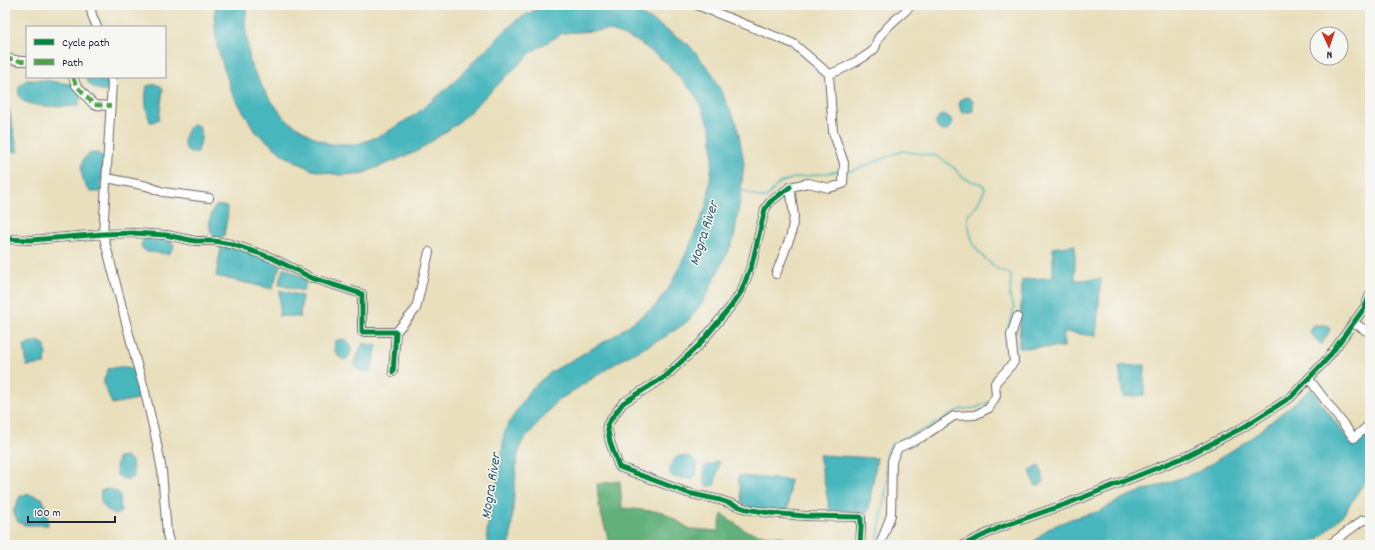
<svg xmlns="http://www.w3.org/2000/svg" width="1375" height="550" font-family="Dekko,sans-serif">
<rect width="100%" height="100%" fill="#f6f6f2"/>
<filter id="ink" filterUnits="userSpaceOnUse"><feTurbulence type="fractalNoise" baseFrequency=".025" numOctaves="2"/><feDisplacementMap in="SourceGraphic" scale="8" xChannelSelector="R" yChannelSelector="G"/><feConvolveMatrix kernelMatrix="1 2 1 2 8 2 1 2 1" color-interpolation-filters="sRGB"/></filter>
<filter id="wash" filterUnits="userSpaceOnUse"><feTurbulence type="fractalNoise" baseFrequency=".012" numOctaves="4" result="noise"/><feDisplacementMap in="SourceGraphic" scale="16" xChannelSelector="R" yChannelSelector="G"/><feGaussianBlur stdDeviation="0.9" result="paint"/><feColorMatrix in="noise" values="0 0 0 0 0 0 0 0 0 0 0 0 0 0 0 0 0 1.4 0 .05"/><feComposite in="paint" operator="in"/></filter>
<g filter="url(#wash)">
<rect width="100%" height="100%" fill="#e9dfbc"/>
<path fill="#62b07a" stroke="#42695a" d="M620,481L622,508L663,512L690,529L718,531L722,514L746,531L767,536H784L786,545H610L599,507L597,484Z"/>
<path fill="#46b6bd" stroke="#346c7c" d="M216,5H247L245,23L250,63L265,92L285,119L312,136L329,144H358L382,135L416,114L446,89L515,21L543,5H621L650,19L689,45L712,73L737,124L744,163L740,200L734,239L703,302L687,322L663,338L621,360L556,402L522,442L517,458L510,545H487V529L501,462L504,434L508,424L531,389L551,372L614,336L655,306L669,288L690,245L707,204L713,155L711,129L696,96L667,63L637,41L608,30L563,33L533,51L457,124L416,152L361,174L339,175L312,170L283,155L255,131L232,93L217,47L214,16Z
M86,77H110L108,91C97,90 90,89 86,77Z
M26,80H44L76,85L81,93L79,106C66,107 32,108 22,100C18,96 18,91 19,86Z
M155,84L161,86L163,89L159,119L153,122H150C146,111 144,98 147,86Z
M965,97L970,98L973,101V111L964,113L961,112L959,104L960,100Z
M5,104H8L18,152L5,151Z
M936 123a8 8 0 1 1 16 0a8 8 0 1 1-16 0Z
M193,124L199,126C203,135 201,144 197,153H190C180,145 184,131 193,124Z
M97,153L104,157L101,192H90C82,184 77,164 87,155C90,153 94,153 97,153Z
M217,205L227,207L228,213L224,236L218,240C206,235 208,212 217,205Z
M151,237L166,239L174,244L173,249L169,254L147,252L142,248L141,244L144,239Z
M1075,245V280L1101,279L1096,336L1064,332V347L1019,348L1022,280L1053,277V248Z
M221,246C244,249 260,254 280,266L272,289L216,276Z
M284,267L307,280L303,291L279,285L280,278Z
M280,290L302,296L300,317L279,316Z
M1313,325H1328L1330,330L1321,345L1310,333Z
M341,339L346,340L352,348L348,358L344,360C336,356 333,350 335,341Z
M39,341L45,345L46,354L45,364L27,366L24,345Z
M363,343L377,346L371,371H362L355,367V360Z
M1145,365L1144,395L1123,397L1119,366Z
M119,367H127L133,369C138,378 142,389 138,399L112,404L104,384V379L108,369Z
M1311,389L1354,447L1370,431V480L1365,481L1344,514L1319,539L1298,545H1271L1268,544L1266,545H1116L1114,541L1074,545H1030L1049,528L1071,519L1100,511L1123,498L1200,471L1251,438Z
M819,455L877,458L868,512L830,511Z
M680,456L690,457L697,463L696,474L694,478L691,479L673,477L670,473C670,465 672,459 680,456Z
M125,457L132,461L134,477C127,480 123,480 117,475L116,467L118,458Z
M715,461L719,462C719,467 716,480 714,485L707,487L704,484V467L707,465H712Z
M1037,467H1040L1044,481L1040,485L1036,486L1033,481L1030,470Z
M738,476L790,480L788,509L757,511L742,503Z
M106,489L112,490L118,492L120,497L121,512L115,515C105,510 98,502 101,491Z
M27,494L42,498L47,509L48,525H25L18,522L13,511L20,496Z"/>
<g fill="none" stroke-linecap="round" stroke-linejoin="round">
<path stroke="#46b6bd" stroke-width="1.5" d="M846,171H852L902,151L937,156L954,168L962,177L971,181L982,184L985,189L978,203L968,216V224L972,240L975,247L984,258L999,270L1011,274L1010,298L1014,308L1008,328L1007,336
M740,190L765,199L779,183L794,178L840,171
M993,380C995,371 1007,368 1009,358C1009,355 1009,351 1008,348
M954,412L962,409L976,408L988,402
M877,542L888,477L886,454L892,444L927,428L951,414"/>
</g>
</g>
<g filter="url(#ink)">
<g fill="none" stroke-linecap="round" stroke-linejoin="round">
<defs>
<path id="minor" d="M90,5L92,15L97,27
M697,5L794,44L829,74C838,72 871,55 875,48C877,45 876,41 878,39C880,35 883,32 886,29C893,20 904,14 911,5
M5,58L20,61H27
M73,77L76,85L94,105L111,106
M111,77L112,83L103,234L136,361L144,388L156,439L162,471L167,534L170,545
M107,178L147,186L163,192L209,198
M790,187L770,202L765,209L752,264L741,292L732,305L699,345L666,376L623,403L607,425L610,442L619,467L688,493L720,500L746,509L770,513L805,516L861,517V528L860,545
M5,239L31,240L103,234L133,233L166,235L195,241H214L231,244L270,257L312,278L362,294V332H396L393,372
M776,274L791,235L794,216L790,187L808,183L829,188L843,184L844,163L833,132L829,74
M1354,323L1370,333
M396,332L416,309L429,252
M1309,379L1354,438L1370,424
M880,545L891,515L892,461L898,448L922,437L954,416L975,415L989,408L996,396L995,383L1014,362L1011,335L1017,317
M963,545L1001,527L1069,503L1187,456L1242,428L1291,397L1328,358L1365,307L1370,294
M1329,545L1363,520H1370"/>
</defs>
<use href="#minor" stroke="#686468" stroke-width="10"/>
<use href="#minor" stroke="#fff" stroke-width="8"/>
<path stroke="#50a245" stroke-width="4" stroke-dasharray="8 4" stroke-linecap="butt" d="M5,58L20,61H27
M73,77L76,85L94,105L111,106"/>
<defs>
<path id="cycleway" d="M790,187L770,202L765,209L752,264L741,292L732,305L699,345L666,376L623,403L607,425L610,442L619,467L688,493L720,500L746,509L770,513L805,516L861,517V528L860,545
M5,239L31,240L103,234L133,233L166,235L195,241H214L231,244L270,257L312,278L362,294V332H396L393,372
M963,545L1001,527L1069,503L1187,456L1242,428L1291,397L1328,358L1365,307L1370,294"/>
</defs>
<use href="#cycleway" stroke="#f6f6f2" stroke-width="8"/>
<use href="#cycleway" stroke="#00873e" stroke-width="5"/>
</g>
</g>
<g text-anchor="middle" stroke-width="3" stroke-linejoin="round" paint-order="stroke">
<g font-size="15" font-style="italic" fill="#305d6f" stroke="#f6f6f2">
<text transform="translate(703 233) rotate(-72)" y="5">Mogra River</text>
<text transform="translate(490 486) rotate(-81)" y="5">Mogra River</text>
</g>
</g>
<rect width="1375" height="550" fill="none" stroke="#f6f6f2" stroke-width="20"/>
<rect x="26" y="26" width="140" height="52" fill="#f6f6f2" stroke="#a1a1a9"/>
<rect x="34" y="39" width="20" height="6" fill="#00873e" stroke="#a1a1a9"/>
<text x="62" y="46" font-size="12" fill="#22223b">Cycle path</text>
<rect x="34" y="59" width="20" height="6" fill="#50a245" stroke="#a1a1a9"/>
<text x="62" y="66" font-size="12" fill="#22223b">Path</text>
<g transform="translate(1329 46) rotate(177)"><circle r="19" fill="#f6f6f2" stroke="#a1a1a9"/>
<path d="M0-3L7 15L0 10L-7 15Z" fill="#c8321e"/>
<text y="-6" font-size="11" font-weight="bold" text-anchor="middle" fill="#22223b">N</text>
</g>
<path d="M28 516v6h87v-6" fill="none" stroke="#22223b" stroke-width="2"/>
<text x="34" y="516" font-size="12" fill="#22223b" stroke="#f6f6f2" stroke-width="3" paint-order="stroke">100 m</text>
</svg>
